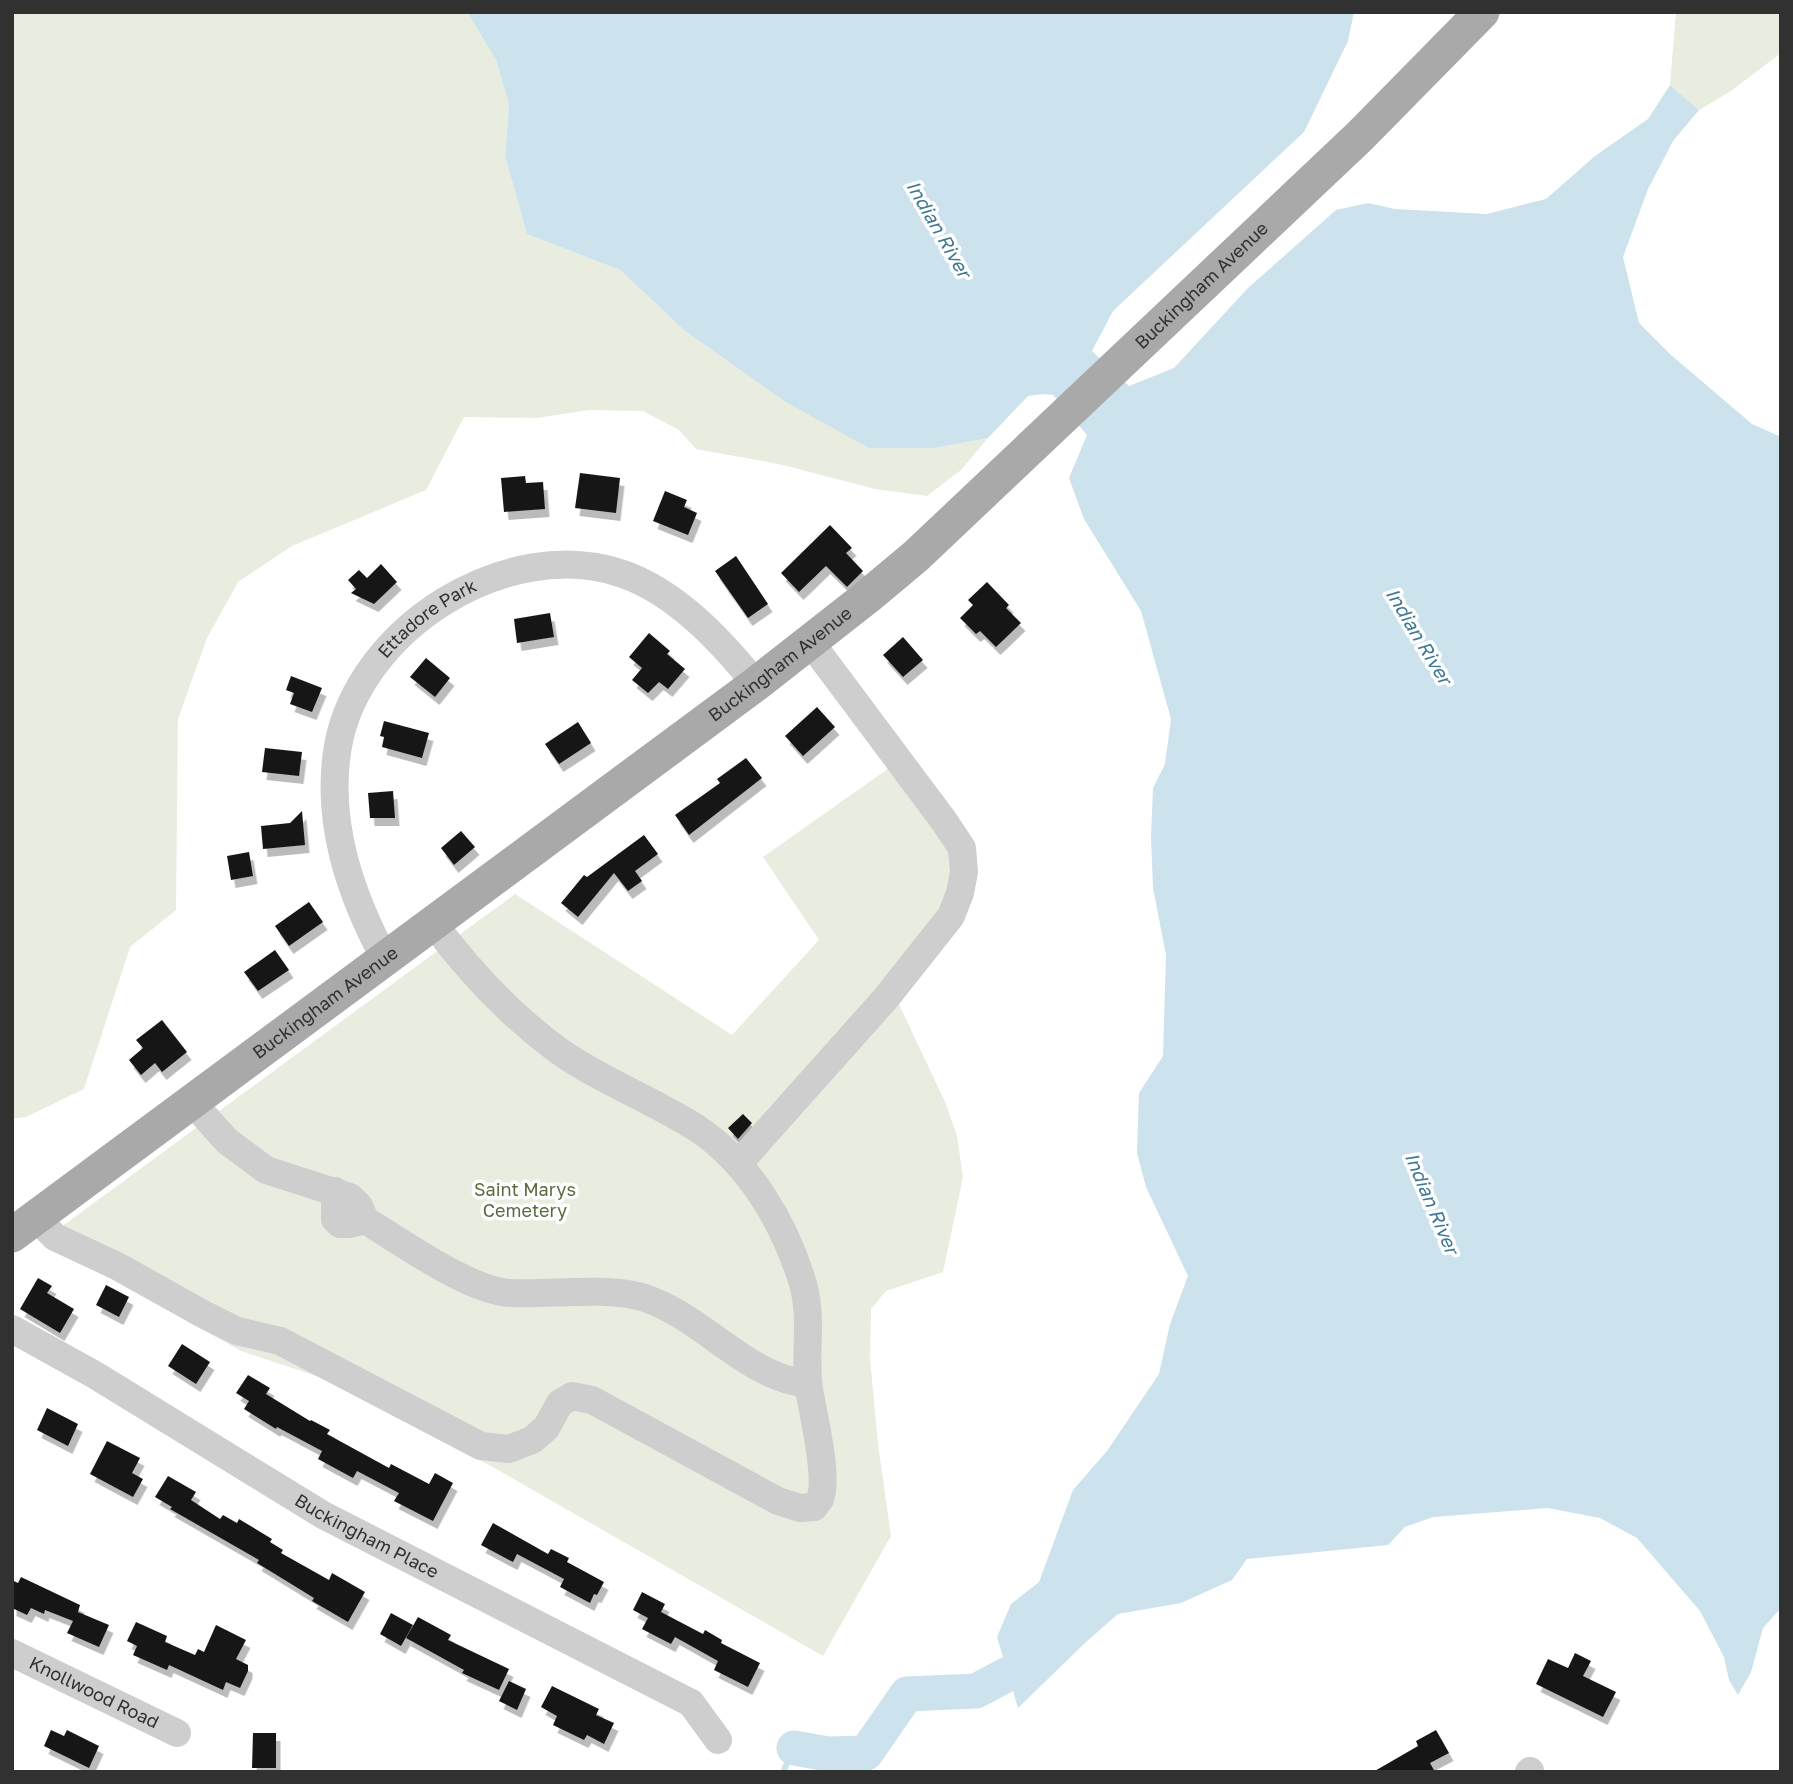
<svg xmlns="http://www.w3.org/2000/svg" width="1793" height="1784" font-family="'Golos Text',sans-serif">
<defs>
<filter id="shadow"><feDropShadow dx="4.5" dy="8" stdDeviation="0" flood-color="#0004"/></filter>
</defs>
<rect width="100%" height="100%" fill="#fff"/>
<path fill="#e8eddf" d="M12,12H467L496,60L509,105L505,156L527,234L620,270L685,331L784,401L935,448L988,438L961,470L927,496L875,489L779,464L696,449L679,430L643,411L589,410L537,418L464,417L426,490L292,546L238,582L207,638L178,719L176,910L130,947L84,1089L26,1117L12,1119Z
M1676,12H1781V53L1731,91L1699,110L1670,85Z
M909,754L963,830L959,922L940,953L897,1000L946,1104L957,1136L963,1177L943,1272L886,1291L871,1309L870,1358L878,1444L891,1536L823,1656L491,1466L325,1379L241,1351L42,1241L515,894L732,1035L819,940L763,857Z"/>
<path fill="#cce2ec" d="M467,12H1354L1348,41L1304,132L1113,311L1092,351L1129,386L1174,368L1248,288L1336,210L1368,203L1395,209L1487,214L1546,199L1595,156L1648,119L1670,85L1699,110L1673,141L1648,189L1623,257L1639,323L1670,354L1752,424L1781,437V1608L1763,1628L1751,1672L1738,1695L1729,1680L1724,1657L1700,1611L1637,1538L1600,1518L1548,1508L1433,1517L1405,1527L1388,1545L1247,1559L1232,1580L1181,1603L1118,1614L1086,1642L1018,1708L997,1637L1011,1604L1039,1582L1073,1490L1107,1451L1159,1374L1170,1324L1188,1276L1146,1187L1137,1153L1139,1093L1163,1056L1166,955L1153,888L1151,836L1153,788L1165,764L1171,719L1141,611L1084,519L1069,478L1087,435L1053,395L1043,394L1028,396L988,438L935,448H869L784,401L685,331L620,270L527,234L505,156L509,105L496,60Z"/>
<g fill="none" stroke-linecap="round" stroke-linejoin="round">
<path stroke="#cce2ec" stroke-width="6" d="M783,1772L794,1748"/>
<path stroke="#cce2ec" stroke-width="35" d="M794,1748L828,1754L866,1753L907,1694L976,1691L1008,1674"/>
</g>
<path fill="#181818" filter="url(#shadow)" d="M580,473L620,478L616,513L575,508Z
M525,476L526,483L543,482L545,509L504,512L501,478Z
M665,491L687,500L684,507L697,513L688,535L653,521Z
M830,525L852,548L846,553L863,571L847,587L826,566L799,592L781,573Z
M736,556L768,604L748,618L715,571Z
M381,564L397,582L374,604L351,593L356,589L348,580L359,570L367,578Z
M987,582L1009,605L1006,608L1021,623L996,647L980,631L976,634L960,618L973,605L968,600Z
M550,613L554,637L517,643L514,619Z
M649,633L670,651L667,654L685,669L668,689L659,682L648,693L632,680L642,668L629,657Z
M903,637L923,660L903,677L883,655Z
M426,658L450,678L435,697L410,677Z
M291,676L322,688L312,712L290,704L294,693L286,690Z
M817,707L835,727L803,756L785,736Z
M384,721L429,733L422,758L382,747L384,737L380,736Z
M578,722L591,743L559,764L545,744Z
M265,748L302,752L299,776L262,772Z
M746,758L762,778L689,835L675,815L720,783L717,779Z
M393,791L395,818H370L368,793Z
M302,811L305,845L263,849L261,826L290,823Z
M461,831L475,847L454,865L441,848Z
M644,835L658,854L635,871L642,881L628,891L614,873L578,917L561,903L584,875L587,877Z
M249,852L253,876L231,880L227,856Z
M309,902L323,922L289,946L275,926Z
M275,950L289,970L258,991L244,972Z
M162,1020L187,1052L162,1072L155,1063L141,1075L129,1060L143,1048L136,1040Z
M743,1114L752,1123L738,1139L728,1128Z
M38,1278L52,1286L47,1293L74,1309L60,1333L20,1309Z
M106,1285L129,1297L119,1317L96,1305Z
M182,1344L210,1362L196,1384L168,1366Z
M248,1375L270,1388L266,1394L310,1421L311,1420L330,1430L327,1434L389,1468L391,1464L429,1484L435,1473L453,1483L433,1521L394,1501L399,1493L357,1471L353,1478L318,1459L322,1451L277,1427L276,1429L244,1409L249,1401L236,1393Z
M47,1408L78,1424L68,1446L37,1430Z
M107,1441L140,1458L132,1473L143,1479L133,1497L90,1474Z
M168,1476L196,1492L191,1500L220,1519L223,1515L237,1523L239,1519L272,1539L270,1542L283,1550L281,1553L329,1580L332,1573L365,1592L348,1622L312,1601L314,1598L257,1563L259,1560L170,1509L172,1507L155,1497Z
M493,1523L548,1554L551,1549L569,1558L567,1562L604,1582L597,1595L594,1594L590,1603L560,1587L564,1579L517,1554L513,1562L481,1545Z
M21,1577L80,1605L78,1612L109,1625L99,1647L67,1633L73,1621L45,1610L44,1614L31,1608L27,1615L12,1608V1580L18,1583Z
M642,1592L665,1604L661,1612L703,1634L705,1630L722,1640L721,1643L760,1663L748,1687L714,1670L718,1661L675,1637L671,1644L642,1629L648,1618L633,1610Z
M391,1613L413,1625L401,1646L380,1634Z
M418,1617L451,1635L448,1640L509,1669L499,1690L462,1673L464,1670L406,1638Z
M136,1622L167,1636L165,1642L195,1655L198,1649L204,1652L216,1625L246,1640L236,1659L248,1665V1671L240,1688L226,1682L223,1690L169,1665L167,1670L133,1655L137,1646L127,1641Z
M1575,1653L1591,1661L1583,1676L1616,1692L1603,1717L1536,1684L1548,1659L1568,1668Z
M509,1681L526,1689L517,1710L499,1701Z
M552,1686L599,1709L596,1715L614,1723L604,1744L587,1735L584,1740L553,1725L557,1716L541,1707Z
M51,1730L64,1736L67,1730L99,1746L89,1768L44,1746Z
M1436,1730L1449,1753L1430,1763L1435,1772H1373L1418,1746L1416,1741Z
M253,1733H276V1768H252Z"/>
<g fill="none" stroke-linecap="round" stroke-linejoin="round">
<g stroke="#cecece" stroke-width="28">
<path id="s1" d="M385,959C350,894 325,821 338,746C359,628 508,534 623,574C677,593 721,641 756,684"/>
<path d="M192,1102L227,1141L266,1170L350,1197L359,1206L365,1220C402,1242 470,1292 512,1293C551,1295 607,1286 645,1298C704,1318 746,1377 808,1384"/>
<path d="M738,1164L886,998L951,916L960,893L964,872L962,848L944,821L811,643"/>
<path d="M335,1191V1219L340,1224H350L365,1220"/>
<path d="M36,1218L55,1237L119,1267L203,1314L237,1331L280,1341L481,1446L509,1449L532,1440L546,1428L560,1403L572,1396L592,1400L778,1501L800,1508L814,1507C816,1505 818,1502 820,1499C829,1479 813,1413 809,1389C804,1354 813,1319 803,1284C785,1224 750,1164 698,1129C653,1100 603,1082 559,1051C511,1016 469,971 433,923"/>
<path id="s2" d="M12,1329L95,1375L323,1515L691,1703L718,1740"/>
<path id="s3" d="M12,1653L177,1733"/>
<path d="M1529,1772L1530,1771"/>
</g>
<path stroke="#a9a9a9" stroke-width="35" id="s4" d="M12,1235L756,684L867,597L916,556L1360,136L1482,12"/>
</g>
<g text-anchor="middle" stroke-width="7" stroke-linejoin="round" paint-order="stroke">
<g font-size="18" fill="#313131" stroke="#fff">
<text dy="6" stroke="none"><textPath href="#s4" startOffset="1524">Buckingham Avenue</textPath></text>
<text dy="6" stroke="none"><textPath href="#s1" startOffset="383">Ettadore Park</textPath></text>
<text dy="6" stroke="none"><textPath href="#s4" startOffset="957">Buckingham Avenue</textPath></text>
<text dy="6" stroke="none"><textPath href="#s4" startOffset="390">Buckingham Avenue</textPath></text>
<text dy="6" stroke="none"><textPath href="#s2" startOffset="411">Buckingham Place</textPath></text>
<text dy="6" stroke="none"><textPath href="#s3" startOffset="91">Knollwood Road</textPath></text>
</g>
<g font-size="18" fill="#576c3e" stroke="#fff">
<text x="525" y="1196">Saint Marys<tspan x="525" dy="21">Cemetery</tspan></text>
</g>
<g font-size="19" font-style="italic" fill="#3f7892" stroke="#fff">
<text transform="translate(939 229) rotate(60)" y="7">Indian River</text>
<text transform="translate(1419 636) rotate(59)" y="7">Indian River</text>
<text transform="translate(1432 1203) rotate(67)" y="7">Indian River</text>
</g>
</g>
<rect width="1793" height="1784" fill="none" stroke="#313131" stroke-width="28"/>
</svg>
